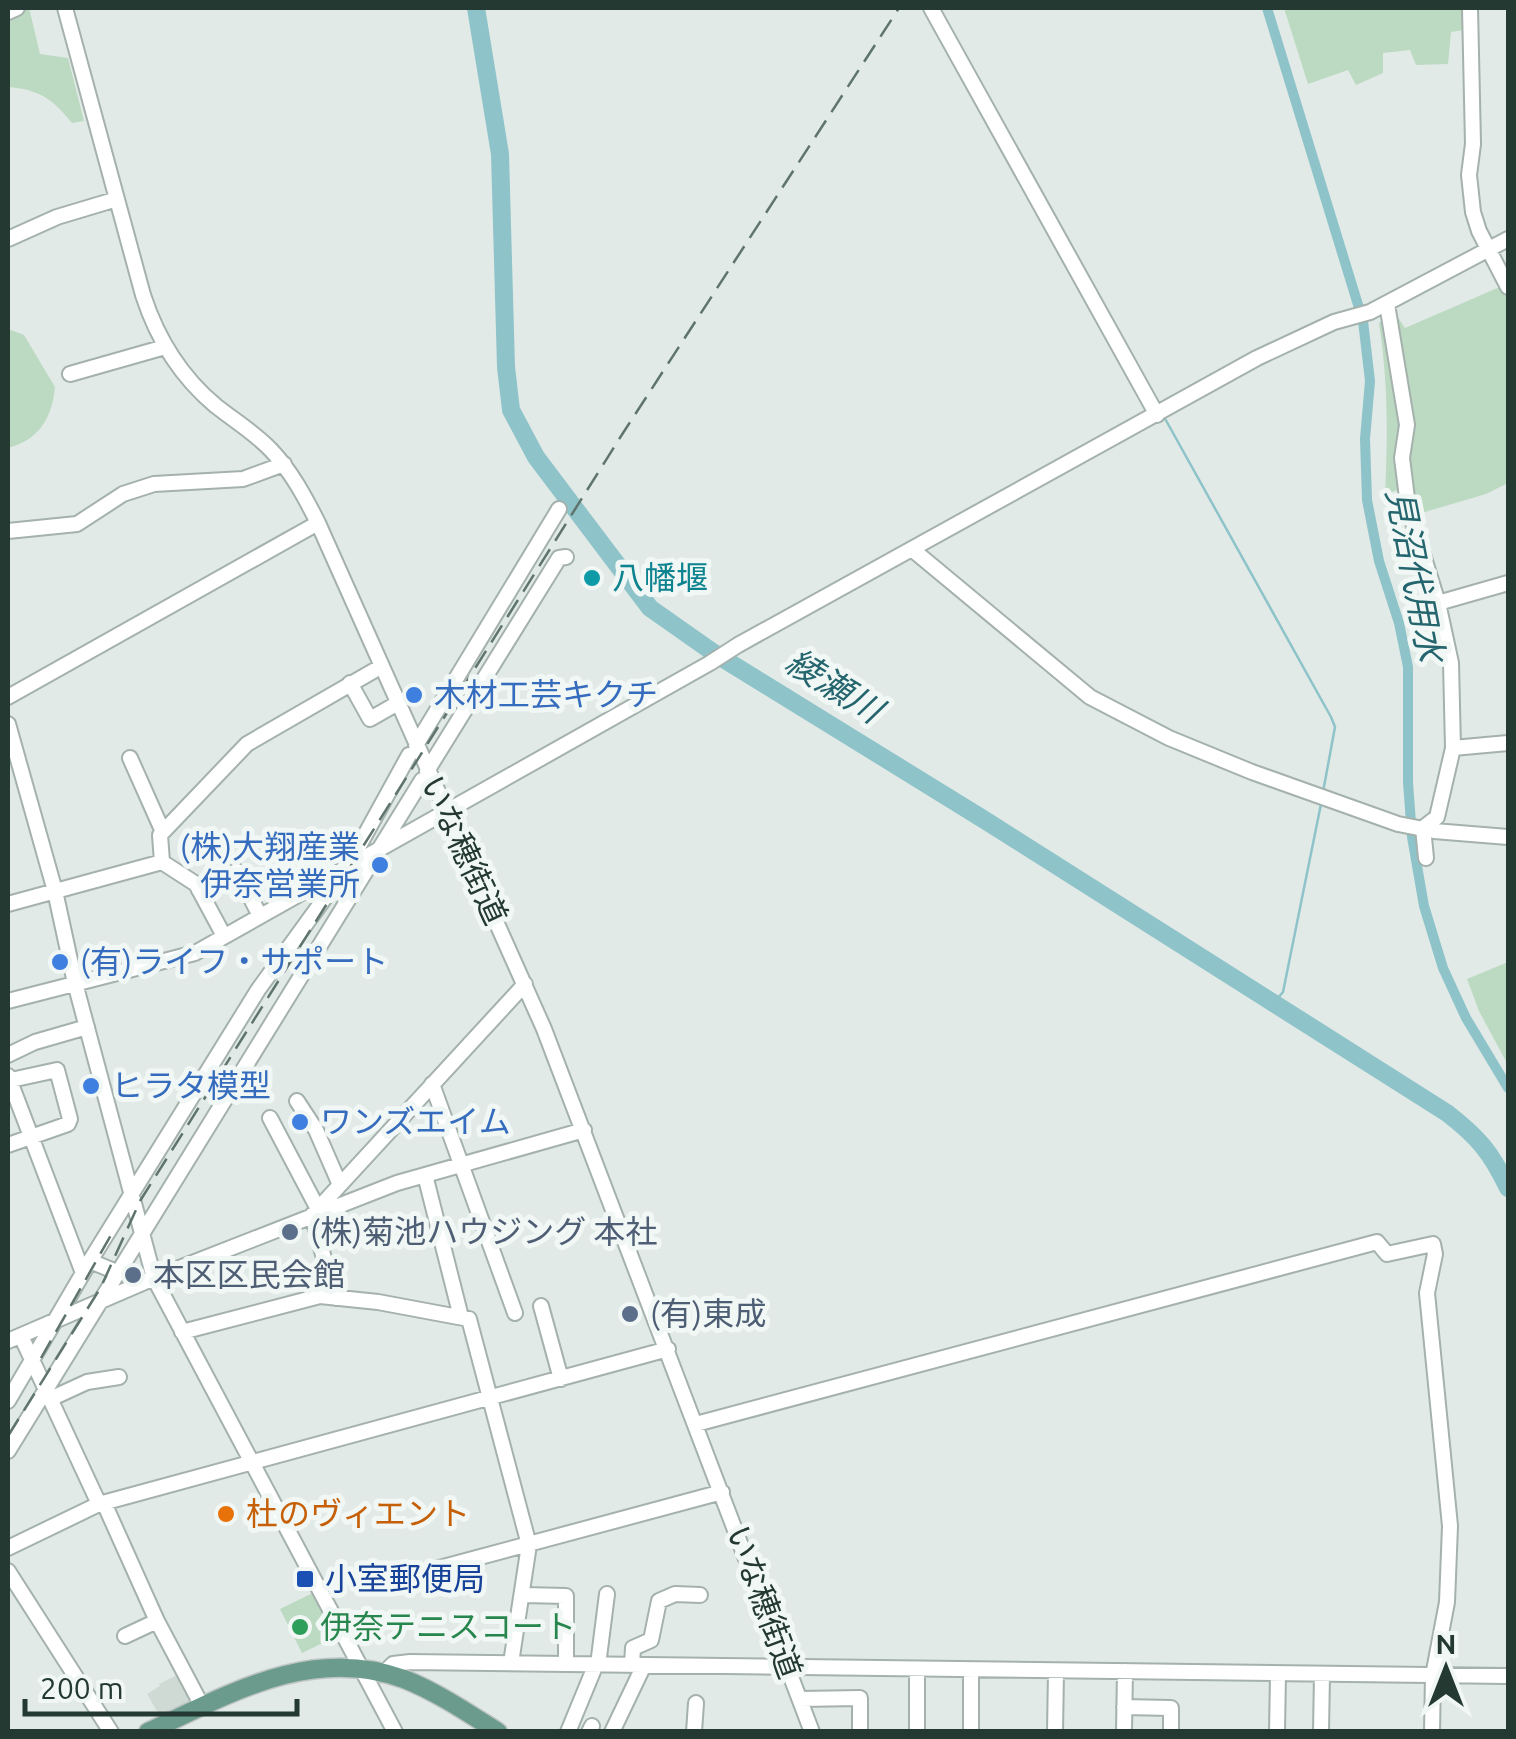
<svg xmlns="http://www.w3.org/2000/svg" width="1516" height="1739" font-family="Ubuntu,'Noto Sans JP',sans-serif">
<rect width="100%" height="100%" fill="#e1eae6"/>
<path fill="#cfdad4" d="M181,1673L197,1701L161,1718L147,1694L160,1686L159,1684Z"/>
<path fill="#bcd9c2" d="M29,8L40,54L68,58L84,121L72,123C53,99 38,89 8,87V19Z
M1284,8H1465L1463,30L1451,32L1448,64L1416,65L1410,50L1383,53V73L1356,85L1348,70L1308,84Z
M1502,286L1508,297V358L1506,360L1508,363V483L1486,494L1418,514L1411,486L1385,494C1388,436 1388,381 1379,323L1395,313L1405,328Z
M8,329L24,335L55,387C52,418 39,440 8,448Z
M1508,962V1065L1479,1011L1467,979Z
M315,1592L337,1636L302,1653L280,1609Z"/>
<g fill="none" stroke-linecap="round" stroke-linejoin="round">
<path stroke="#8ec3ca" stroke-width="2.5" d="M1163,415L1331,717L1335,727L1323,792
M1273,1004L1283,992L1321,804"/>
<path stroke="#8ec3ca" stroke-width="10" d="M1267,8L1363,321L1370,381L1365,439L1367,500L1379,561L1399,623L1408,667V782L1412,837L1424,906L1443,968L1466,1018L1508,1088"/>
<path stroke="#8ec3ca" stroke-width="18" d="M476,8L500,154L506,367L511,410L536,457L650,608L714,653L983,819L1447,1113C1478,1137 1491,1152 1508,1188"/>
<defs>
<path id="minor" d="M65,8L143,295C157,338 181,377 216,406C235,421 255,433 271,450C291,471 305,497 318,523L544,1029L812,1732
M931,8L1157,415
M1470,8L1473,144L1469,175L1473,212L1479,231L1508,287
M8,12L17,8
M8,239L57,217L117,199
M1387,304L1407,425L1402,458L1408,506L1438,603L1451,663L1453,748L1437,817L1423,828
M70,374L165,347
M8,531L77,524L123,494L154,484L243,479L284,464
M913,550L1090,697L1169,738L1252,772L1398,824L1434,831L1508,837
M1438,603L1508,583
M350,683L370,719L398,703
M8,697L318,523
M8,724L55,891L75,983L154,1278L395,1732
M416,745L559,509
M1453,748L1508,743
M130,758L163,832
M427,771L559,558L566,557
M1423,828L1426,858
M162,862L196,884L224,936
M199,890L237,871L260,916
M8,904L162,862L160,835L247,744L382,666
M8,1001L195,953L710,663L738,645L1257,358L1334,322L1370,312L1508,239
M8,1055L35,1042L87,1027
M8,1076L83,1273
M432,1084L515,1313
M297,1101L316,1130L340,1185
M270,1118L318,1209
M8,1145L68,1124L70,1119L57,1070L11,1080
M425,1175L461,1317
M316,1211L525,984
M312,1215L335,1298
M90,1261L119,1273
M541,1306L561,1379
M182,1332L320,1296L378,1302L469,1319L529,1545L511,1663
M21,1336L99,1504
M8,1341L154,1278L397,1183L584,1130
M50,1399L87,1382L119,1377
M8,1401L90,1261L258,990L348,866L409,755
M696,1424L1377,1242L1387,1254L1433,1244L1435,1254L1427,1293L1450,1526L1447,1602L1433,1676L1432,1732
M8,1451L422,780
M104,1503L157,1621L202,1706
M8,1548L99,1504L668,1349
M8,1571L111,1732
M391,1581L722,1492
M523,1595L566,1596V1663
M125,1636L157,1621
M598,1665L607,1594
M632,1665L633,1648L651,1640L659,1601L675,1594L700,1595
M917,1671V1732
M971,1671V1732
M384,1673L393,1664L410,1662L1508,1676
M800,1699L860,1698V1732
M1124,1707L1171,1708V1732
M568,1732L596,1664
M589,1732L592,1726
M612,1732L644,1665
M694,1732L696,1703
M1055,1732L1056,1672
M1124,1732L1125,1671
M1277,1732L1278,1674
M1321,1732L1322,1674"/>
<path id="major" d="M148,1732C229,1694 312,1645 404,1679C437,1692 468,1713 498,1732"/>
</defs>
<use href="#minor" stroke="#a4b1ac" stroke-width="18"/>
<use href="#major" stroke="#bdc4c2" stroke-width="21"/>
<use href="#minor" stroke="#fff" stroke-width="14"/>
<use href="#major" stroke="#6a9b8c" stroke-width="18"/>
<path stroke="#5e746d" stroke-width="2.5" stroke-dasharray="20 10" stroke-linecap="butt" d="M41,1358L115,1228
M8,1436L101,1287L140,1201L623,433L899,8"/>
</g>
<circle fill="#0f9aa8" stroke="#f1f7f4" stroke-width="4" cx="592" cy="578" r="10"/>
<g fill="#3f7fe0" stroke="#f1f7f4" stroke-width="4">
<circle cx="414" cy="695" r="10"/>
<circle cx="380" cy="865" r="10"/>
<circle cx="60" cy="962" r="10"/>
<circle cx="91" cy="1086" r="10"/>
<circle cx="300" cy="1122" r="10"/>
</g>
<g fill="#5c6f8a" stroke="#f1f7f4" stroke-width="4">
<circle cx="290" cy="1232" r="10"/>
<circle cx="133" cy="1275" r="10"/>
<circle cx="630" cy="1314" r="10"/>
</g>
<circle fill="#e8710a" stroke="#f1f7f4" stroke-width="4" cx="226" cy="1514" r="10"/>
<rect fill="#1a4fb4" stroke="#f1f7f4" stroke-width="4" x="295" y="1569" width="20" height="20" rx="5"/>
<circle fill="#2e9e5b" stroke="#f1f7f4" stroke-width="4" cx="300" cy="1627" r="10"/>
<g text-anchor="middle" stroke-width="10" stroke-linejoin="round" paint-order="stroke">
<g font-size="32" fill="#0d838f" stroke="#f1f7f4" text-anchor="start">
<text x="612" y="589">八幡堰</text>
</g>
<g font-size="32" fill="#366cbe" stroke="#f1f7f4" text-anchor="start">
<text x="434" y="706">木材工芸キクチ</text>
<text x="360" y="858" text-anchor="end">(株)大翔産業<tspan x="360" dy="37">伊奈営業所</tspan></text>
<text x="80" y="973">(有)ライフ・サポート</text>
<text x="111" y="1097">ヒラタ模型</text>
<text x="320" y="1133">ワンズエイム</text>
</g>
<g font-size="32" fill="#233932" stroke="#f1f7f4">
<text transform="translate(464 850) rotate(65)" y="11">いな穂街道</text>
<text transform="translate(764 1602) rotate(70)" y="11">いな穂街道</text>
</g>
<g font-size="32" fill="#4e5e75" stroke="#f1f7f4" text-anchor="start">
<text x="310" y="1243">(株)菊池ハウジング 本社</text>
<text x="153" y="1286">本区区民会館</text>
<text x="650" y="1325">(有)東成</text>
</g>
<g font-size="32" fill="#c56008" stroke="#f1f7f4" text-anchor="start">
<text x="246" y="1525">杜のヴィエント</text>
</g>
<g font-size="32" fill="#164399" stroke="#f1f7f4" text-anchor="start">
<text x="325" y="1590">小室郵便局</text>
</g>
<g font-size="32" fill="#27864d" stroke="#f1f7f4" text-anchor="start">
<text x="320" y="1638">伊奈テニスコート</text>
</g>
<g font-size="35" font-style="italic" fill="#24656e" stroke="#f1f7f4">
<text transform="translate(1415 575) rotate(79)" y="12">見沼代用水</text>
<text transform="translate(834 686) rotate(32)" y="12">綾瀬川</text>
</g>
</g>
<rect width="1516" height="1739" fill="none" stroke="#233932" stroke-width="20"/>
<g transform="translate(1446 1669)" stroke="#f1f7f4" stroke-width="8" paint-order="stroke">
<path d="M0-8L18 38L0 25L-18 38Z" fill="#233932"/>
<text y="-15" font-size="28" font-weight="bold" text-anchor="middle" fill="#233932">N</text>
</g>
<path d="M25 1699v15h272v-15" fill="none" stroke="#233932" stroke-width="5"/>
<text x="40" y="1699" font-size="30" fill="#233932" stroke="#f1f7f4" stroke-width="8" paint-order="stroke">200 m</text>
</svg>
